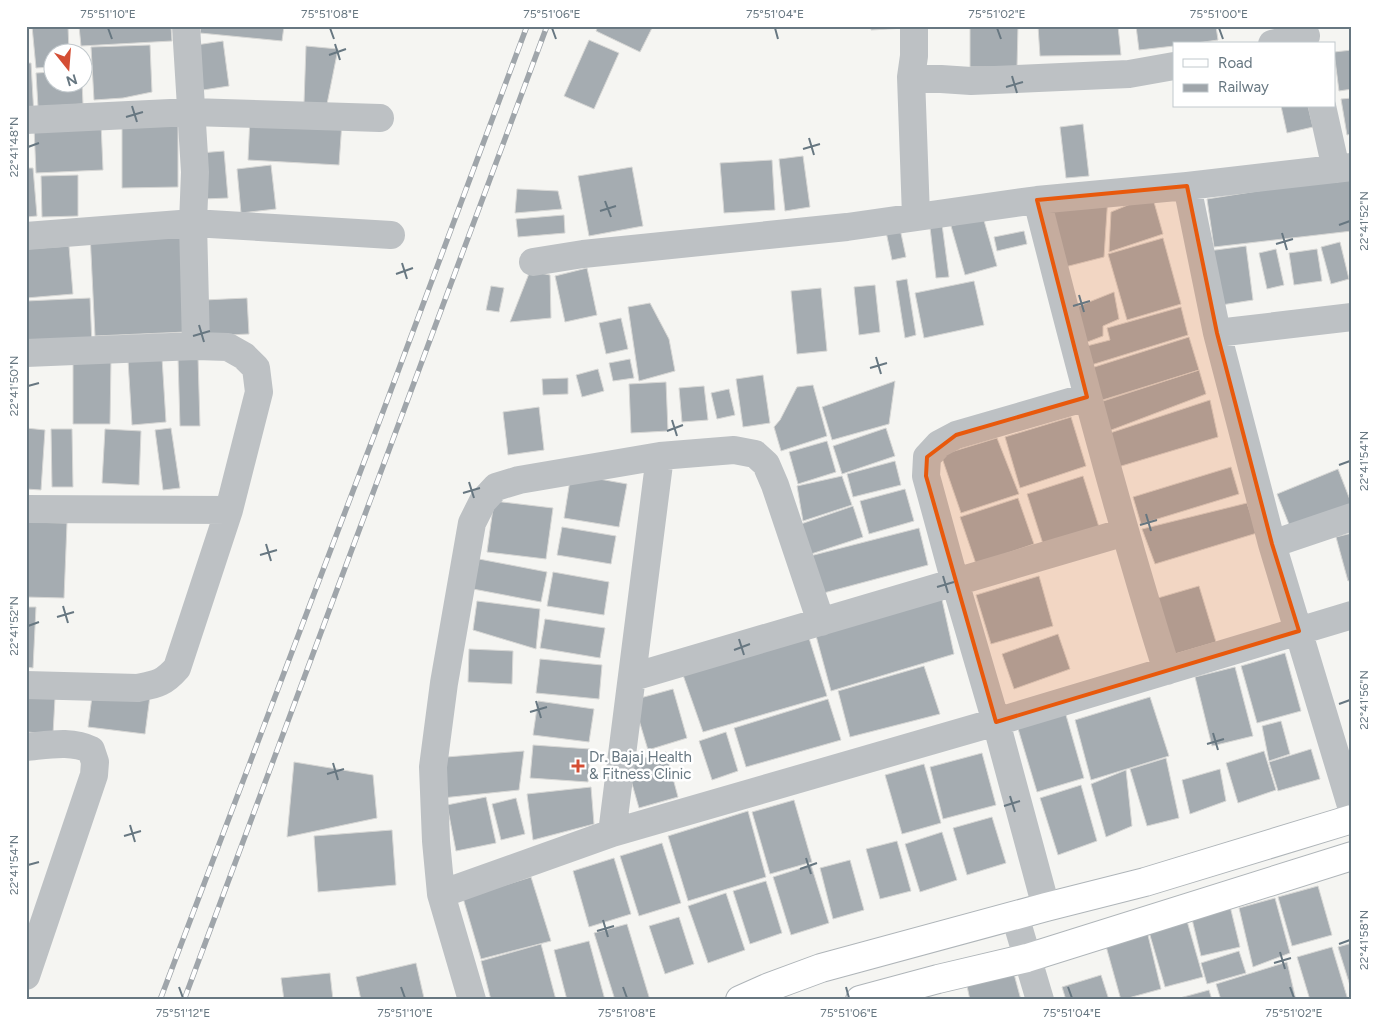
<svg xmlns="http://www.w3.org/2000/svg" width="1378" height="1026" font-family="Figtree,sans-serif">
<rect width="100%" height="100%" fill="#f5f5f2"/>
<path fill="#a5acb1" stroke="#d7d7d5" d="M32,26H68L69,52H52V67L36,68Z
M79,26H171L172,41L81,46Z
M201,26H284L282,41L200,33Z
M598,26H653L640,52L596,31Z
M871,26H904L905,28L871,30Z
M970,26H1018L1017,67H970Z
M1038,26H1118L1121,55L1040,56Z
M1136,26H1216L1218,40L1189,44H1174V46L1139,50Z
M589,40L619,53L594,109L564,96Z
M223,41L229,86L203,90L196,45Z
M150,45L152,92L123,98L94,100L91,47Z
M306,46L338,49L327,104L304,103Z
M1352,50V89L1339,91L1334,52Z
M26,63H31L34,116H26Z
M52,72V82H82L83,104L38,107L36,73Z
M1352,98V134L1347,135L1341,99Z
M1281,106H1308L1313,127L1287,133Z
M250,117L342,122L339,165L248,160Z
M122,122H178V187L122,188Z
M101,123L103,170L36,173L34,127Z
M1083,124L1089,176L1066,178L1060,127Z
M224,151L228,198L203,199L200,153Z
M803,156L810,207L785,211L779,159Z
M772,160L775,210L724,213L720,163Z
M271,165L276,209L241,213L237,169Z
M632,167L643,226L589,236L578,176Z
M26,168H33L37,216L26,217Z
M78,175V216L42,217L41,176Z
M1352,176V231L1214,247L1207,199Z
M517,189L558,191L562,209L515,213Z
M1152,195L1163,234L1109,252L1111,212Z
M1108,196L1104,257L1061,268L1045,207Z
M564,215L565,233L518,237L516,219Z
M941,217L949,277L936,278L929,219Z
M983,217L997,266L965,275L951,226Z
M899,224L906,257L892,260L885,227Z
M181,228L186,332L95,336L90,233Z
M1024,231L1027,244L997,251L994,237Z
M1163,238L1181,304L1127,320L1108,254Z
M1340,242L1349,279L1331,284L1321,247Z
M69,246L73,294L26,298V249Z
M1246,246L1253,300L1215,306L1208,251Z
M1276,249L1284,285L1267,289L1259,253Z
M1317,249L1322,281L1294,285L1289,253Z
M587,268L597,315L565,322L555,276Z
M530,271L550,275L551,318L510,322Z
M907,279L916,335L905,338L896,281Z
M974,281L984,325L924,338L915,293Z
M875,285L880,332L859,335L854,287Z
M491,286L504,288L499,312L486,310Z
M821,288L827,351L797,354L791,291Z
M1114,292L1119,319L1103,326V336L1082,344L1074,308Z
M90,298L92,346L27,349L26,301Z
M247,298L249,334L206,336L204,300Z
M650,303L669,339L675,371L639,381L628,307Z
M1181,307L1188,335L1088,366L1083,347L1110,340L1107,328Z
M621,318L628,349L606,354L599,323Z
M1189,337L1199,370L1093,403L1085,370Z
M178,357H198L200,426H180Z
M162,358L166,422L132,425L128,360Z
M630,359L634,378L613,381L609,363Z
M111,360L110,424H73V361Z
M598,369L604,391L582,397L576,375Z
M1199,370L1206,394L1106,432L1097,403Z
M763,375L770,423L743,427L736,379Z
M568,378V394L543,395L542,379Z
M895,381L889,424L832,440L822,407Z
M666,382L668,431L631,433L629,384Z
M813,385L827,436L781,451L774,427L780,420L797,387Z
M704,386L708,420L682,422L679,388Z
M729,389L735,415L717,419L711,393Z
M1210,400L1218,437L1118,467L1107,434Z
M539,407L544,450L508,455L503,412Z
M1071,417L1086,466L1020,488L1005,437Z
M26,428L45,430L41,490L26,489Z
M171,428L180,488L163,490L155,430Z
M886,428L895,456L842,474L833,446Z
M51,429H72L73,487H52Z
M105,429L141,431L139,485L102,483Z
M997,438L1019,494L961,513L941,455Z
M827,441L836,472L798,484L789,452Z
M895,461L901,485L853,497L847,474Z
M1231,467L1239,494L1141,524L1133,497Z
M1338,469L1352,505L1292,532L1277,494Z
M571,474L627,484L619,527L564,518Z
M842,476L852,505L803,521L797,486Z
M1083,476L1099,527L1043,544L1027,494Z
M905,489L914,521L869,534L860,501Z
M1018,498L1034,544L976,564L960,517Z
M494,501L553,508L546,559L487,552Z
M1247,503L1257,533L1155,564L1142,529Z
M853,506L863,537L808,555L798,525Z
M26,522L67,523L64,598L26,597Z
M562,527L616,536L611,564L557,555Z
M919,528L928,565L820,594L810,556Z
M1352,533V580L1348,581L1336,537Z
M479,559L547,572L541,602L473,589Z
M553,572L609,582L604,615L547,606Z
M1039,576L1053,626L991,644L976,595Z
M1199,586L1216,642L1168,656L1151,600Z
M941,595L954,654L831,691L815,632Z
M477,601L540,609L536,649L473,630Z
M26,607H36L33,668L26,667Z
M545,619L605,628L600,658L540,648Z
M1058,634L1070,669L1014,689L1002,654Z
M809,638L827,696L703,732L683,675Z
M469,649L513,651L512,684L468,682Z
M1285,653L1301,711L1257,723L1241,666Z
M540,659L602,665L599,699L536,693Z
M924,666L940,714L850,737L838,691Z
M1235,667L1253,736L1212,746L1195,677Z
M93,689L150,696L145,734L88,727Z
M673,689L687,738L648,750L633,700Z
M26,696L55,698L53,734L26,732Z
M1150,697L1169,756L1091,780L1075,720Z
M828,699L841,740L746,767L734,728Z
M538,701L594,709L589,742L533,735Z
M1064,708L1084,778L1037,792L1016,722Z
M1281,721L1290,754L1269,761L1262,726Z
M726,732L738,771L712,780L699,741Z
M533,745L590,749L588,782L530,778Z
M1311,749L1320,779L1278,791L1269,762Z
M524,751L519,790L442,798L446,757Z
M1264,751L1276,790L1238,803L1226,763Z
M666,752L678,797L639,808L626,763Z
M982,753L996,805L943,819L930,767Z
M1166,758L1179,818L1147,826L1130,769Z
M294,762L373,775L377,818L287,837Z
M924,764L941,823L902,834L885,775Z
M1220,769L1226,801L1190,814L1182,780Z
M1126,770L1132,826L1106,837L1091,784Z
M1081,785L1097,841L1058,855L1040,798Z
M591,787L594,824L533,840L527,794Z
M486,797L496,843L456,851L447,805Z
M516,798L525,834L501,840L492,804Z
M794,800L812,862L770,874L752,812Z
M748,811L766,877L688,901L668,836Z
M992,817L1006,863L967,875L953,828Z
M392,830L396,885L318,892L314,836Z
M942,832L957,880L920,892L905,844Z
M897,841L911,891L880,899L866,849Z
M662,843L681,903L639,916L620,856Z
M614,858L631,914L589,927L573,871Z
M850,860L864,910L833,919L820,868Z
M811,865L829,923L791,935L773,877Z
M531,877L551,941L481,959L463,898Z
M766,881L782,933L750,944L733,891Z
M1318,886L1332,935L1292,946L1278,897Z
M726,893L745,950L708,963L688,906Z
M1275,898L1290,953L1253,967L1239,908Z
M1229,902L1240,947L1201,956L1190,911Z
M1185,914L1203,977L1165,987L1147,925Z
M679,917L694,964L665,974L649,926Z
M627,924L650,1000H615L594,933Z
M1146,927L1161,989L1121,1000L1104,939Z
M589,941L605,1000H567L554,950Z
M1352,943V992L1338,947Z
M541,944L556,1000H491L481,961Z
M1332,947L1348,1000H1310L1297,957Z
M1239,951L1246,973L1207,984L1201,963Z
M1287,962L1296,1000H1221L1216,984Z
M416,963L424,998L414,1000H361L356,977Z
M330,973L333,1000H284L281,978Z
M1014,974L1021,1000H970L967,986Z
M1101,975L1109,1000H1066L1062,987Z
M1209,990L1212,1000H1176V999Z"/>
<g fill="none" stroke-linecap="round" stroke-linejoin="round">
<defs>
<path id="secondary" d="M740,1000L767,988L821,968L1046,907L1145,882L1352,819
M860,1000L938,979L1027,958L1352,856"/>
</defs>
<use href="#secondary" stroke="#afb5b9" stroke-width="30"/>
<path stroke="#bdc1c4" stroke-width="28" d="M186,26L195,172L193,223L196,346
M914,26V56L911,77L916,216
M1272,44L1306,36
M911,77L971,81L1129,74L1174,66
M1322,106L1336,169
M26,120L191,112L380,118
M1187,186L1217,333L1272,544L1352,809
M1037,200C1077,358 1118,515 1167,671
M26,236L193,223L391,235
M533,262L583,254L847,227L1037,200L1187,186L1352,167
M1217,333L1352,317
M26,353L196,346L228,347L244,356L256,368L259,392L229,510L177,668C164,683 157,684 138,688L26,685
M26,509L229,510
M1272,544L1352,517
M633,677L1125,532
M26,747C48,745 72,740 91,750L95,762L94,775L26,976
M612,833L660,456
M441,894L612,833L996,722L1352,615
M1046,907L996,722L955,582L926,476L927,457L939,444L956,435L1087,397
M1015,916L1040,1000
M472,1000L441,894L436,841L433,767L444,683L472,523L483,501L496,487L519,480L660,456L734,450L755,454L766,464L775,485L821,622"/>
<use href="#secondary" stroke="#fff" stroke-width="28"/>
<defs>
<path id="rail" d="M160,1000L375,433L527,26
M184,1000L547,26"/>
</defs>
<use href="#rail" stroke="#9fa5aa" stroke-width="5.5"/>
<use href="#rail" stroke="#fff" stroke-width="4" stroke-dasharray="11" stroke-linecap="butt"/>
</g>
<path fill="#e8590c" fill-opacity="0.2" stroke="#e8590c" stroke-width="4" stroke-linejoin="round" d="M1187,186L1217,333L1272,544L1299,631L996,722L926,476L927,457L956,435L1087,397L1037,200Z"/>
<path fill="none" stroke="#677781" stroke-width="2" d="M108,28L112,39M330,28L334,39M552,28L556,39M775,28L778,39M997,28L1001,39M1219,28L1223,39M335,44L340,60M329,55L346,49M1012,76L1017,93M1006,87L1023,82M132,106L137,122M126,117L143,112M809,138L814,155M28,147L39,143M803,149L820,144M605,201L611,217M600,211L616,206M1339,225L1350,221M1282,233L1287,250M1276,244L1293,239M402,263L407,279M396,274L413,268M1079,295L1084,312M1073,306L1090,301M199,325L204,342M193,336L210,331M876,357L881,374M870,368L887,363M28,386L39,383M672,420L677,436M667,431L683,425M1339,465L1350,461M469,482L474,498M463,493L480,488M1146,514L1151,531M1140,525L1157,520M266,544L271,561M260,555L277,550M943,576L948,593M937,587L954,582M63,606L68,623M57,617L74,612M28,626L39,622M739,639L744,655M734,650L750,644M536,701L541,718M1339,704L1350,700M530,712L547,707M1213,733L1218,750M1207,744L1224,739M333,763L338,780M327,774L344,769M1010,796L1015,812M1004,806L1020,801M130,825L135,842M124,836L141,831M806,858L811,874M28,865L39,862M800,869L817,863M603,920L608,937M597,931L614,926M1339,944L1350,940M1280,952L1285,969M1274,963L1291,958M179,987L183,998M401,987L405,998M623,987L627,998M846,987L849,998M1068,987L1072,998M1290,987L1294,998"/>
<path fill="#d44e34" stroke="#fff" stroke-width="2" d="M575.5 758.5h5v5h5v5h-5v5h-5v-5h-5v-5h5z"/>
<g text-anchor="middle" stroke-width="5" stroke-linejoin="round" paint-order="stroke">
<g font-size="15" fill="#677781" stroke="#fff" text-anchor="start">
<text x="589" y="762">Dr. Bajaj Health<tspan x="589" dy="17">&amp; Fitness Clinic</tspan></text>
</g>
</g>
<rect width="1378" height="1026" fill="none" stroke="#ffffff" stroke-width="55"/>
<rect x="1173" y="42" width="162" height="65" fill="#ffffff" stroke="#c2c9cd"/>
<rect x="1183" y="59" width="25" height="8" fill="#ffffff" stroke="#c2c9cd"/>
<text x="1218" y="68" font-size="15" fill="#677781">Road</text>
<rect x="1183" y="84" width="25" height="8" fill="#9fa5aa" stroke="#c2c9cd"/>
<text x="1218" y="92" font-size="15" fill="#677781">Railway</text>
<g transform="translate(68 68) rotate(163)"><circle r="24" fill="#ffffff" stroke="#c2c9cd"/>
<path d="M0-4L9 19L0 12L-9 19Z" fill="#d44e34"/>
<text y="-8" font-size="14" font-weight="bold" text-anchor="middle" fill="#677781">N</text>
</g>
<rect x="28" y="28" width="1322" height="970" fill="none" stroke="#677781" stroke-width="2"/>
<g font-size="12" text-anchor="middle" fill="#677781">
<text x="108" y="18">75°51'10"E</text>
<text x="330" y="18">75°51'08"E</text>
<text x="552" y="18">75°51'06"E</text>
<text x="775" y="18">75°51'04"E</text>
<text x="997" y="18">75°51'02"E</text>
<text x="1219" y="18">75°51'00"E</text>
<text transform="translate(14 147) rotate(-90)" y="4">22°41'48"N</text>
<text transform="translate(1364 221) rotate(-90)" y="4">22°41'52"N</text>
<text transform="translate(14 386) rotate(-90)" y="4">22°41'50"N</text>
<text transform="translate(1364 461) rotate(-90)" y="4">22°41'54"N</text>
<text transform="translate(14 626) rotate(-90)" y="4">22°41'52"N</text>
<text transform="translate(1364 700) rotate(-90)" y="4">22°41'56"N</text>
<text transform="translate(14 865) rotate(-90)" y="4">22°41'54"N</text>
<text transform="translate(1364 940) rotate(-90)" y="4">22°41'58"N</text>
<text x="183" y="1017">75°51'12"E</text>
<text x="405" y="1017">75°51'10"E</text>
<text x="627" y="1017">75°51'08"E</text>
<text x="849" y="1017">75°51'06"E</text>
<text x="1072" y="1017">75°51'04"E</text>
<text x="1294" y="1017">75°51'02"E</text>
</g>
</svg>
